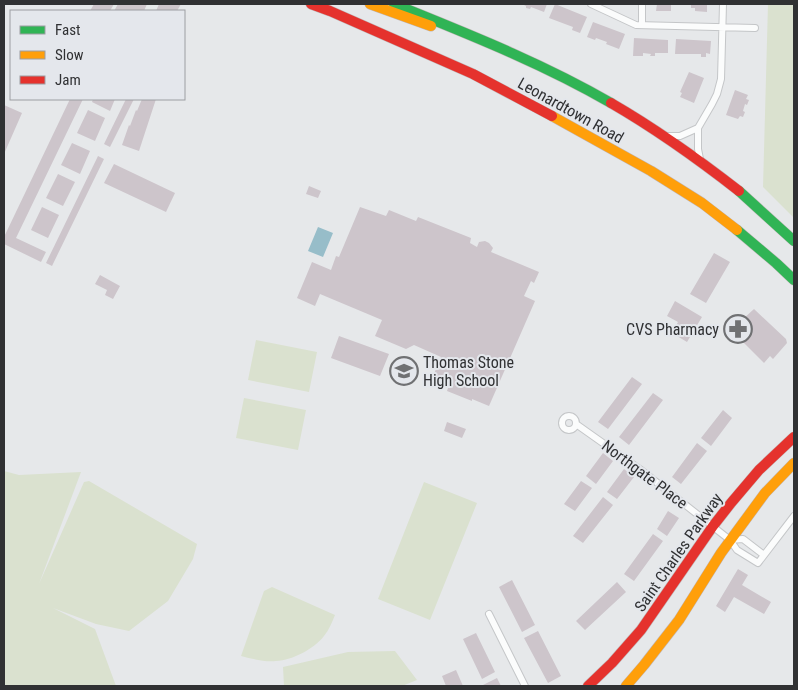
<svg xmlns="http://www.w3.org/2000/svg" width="798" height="690" font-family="'Roboto Condensed',sans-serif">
<rect width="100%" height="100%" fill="#e6e8ea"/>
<path fill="#dae1cf" d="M768,4H794V218L763,187Z
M256,340L317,352L309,392L248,380Z
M244,398L306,410L298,450L236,438Z
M4,471L19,475L81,472L39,584L84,482L89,481L197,544L193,559L168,601L129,631L96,624L53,608L95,629L116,686H4Z
M424,482L477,503L430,620L378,599Z
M272,587L335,615C332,622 329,630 324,636C314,649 293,660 276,661C264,662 253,659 241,656L264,591Z
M395,651L417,680L402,686H284L283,667L348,652Z"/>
<path fill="#97bdc9" d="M318,227L333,233L323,257L308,251Z"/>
<path fill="#cdc5cb" d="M94,4H114L110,11H90Z
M118,4H147L144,11H114Z
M159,4H181L177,11H156Z
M522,4H547L544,12L531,7L530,9L526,8V6Z
M555,4L587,17L580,33L572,30L573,27L549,18Z
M657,4H671V11H656Z
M691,4H707V12L695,11V8H691Z
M593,22L625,34L619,49L606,44L607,42L596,38L595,40L587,37Z
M634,38L668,40V53H655V56H650L651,54L643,53V56H633Z
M676,39L711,41L710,54L706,53V57H701V54H675Z
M689,72L704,78L694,103L680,97L682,93L680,92Z
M735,90L748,95L746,99L749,100L747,105L745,104L743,111L745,112L743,117L740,116L738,119L726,115Z
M70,99H83L16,238L46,252L41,262L4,244V237Z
M93,99H115L110,111L92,102Z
M126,99H134L110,147L104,144Z
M142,99H156L139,151L122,145L129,125L130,126L136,110L137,111Z
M4,105L22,113L4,154Z
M88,110L105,118L95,141L77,133Z
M72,143L90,151L80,174L61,165Z
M98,156L104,159L52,266L46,263Z
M114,164L175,193L166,212L104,183Z
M58,174L75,182L63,206L46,198Z
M309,186L321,191L318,198L306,194Z
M42,207L59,215L48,238L31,230Z
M360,207L386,216L389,210L416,221L418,217L471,238L470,243L477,247L479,242L485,241L489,243L493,248L491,252L539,272L534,283L531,281L524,296L535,301L489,406L472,399V401L447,391L448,388L431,381L441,357L414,345L406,349L375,336L382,320L320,294L315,306L297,298L312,262L331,270L336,256L339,257Z
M714,253L730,262L706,303L690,294Z
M100,275L120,286L113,299L105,295L107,290L95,284Z
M675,301L702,317L687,342L672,333L678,322L667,316Z
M754,309L786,339L787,343L773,359L770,356L764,363L731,330Z
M339,336L389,354L380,376L331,358Z
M632,377L642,384L608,429L598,422Z
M653,393L663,400L629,445L619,437Z
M723,410L732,418L711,446L701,438Z
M447,422L466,429L462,438L444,431Z
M697,443L707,451L681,484L672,477Z
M603,453L613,461L596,484L586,476Z
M624,469L634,477L617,499L607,492Z
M581,481L592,488L575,511L564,504Z
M603,497L613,505L583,543L573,536Z
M668,511L679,518L667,536L657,529Z
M653,534L663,541L634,581L624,574Z
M738,569L748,575L742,585L771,602L764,614L734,597L725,612L716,606Z
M512,580L535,625L522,632L499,587Z
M617,582L626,592L585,630L576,621Z
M538,631L561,676L548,683L524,638Z
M476,633L495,672L482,679L463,639Z
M456,670L463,686H446L442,676Z
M497,678L501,686H481Z"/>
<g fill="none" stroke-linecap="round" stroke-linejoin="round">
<defs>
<path id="street" d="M591,4L636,25L755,28
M642,25V4
M698,128L712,104L717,94L721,79L723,4
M667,136H680L698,128V149L700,159
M562 423a7 7 0 1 1 14 0a7 7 0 1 1-14 0Z
M576,424L641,470L730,540L737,550L758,563L794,516
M730,540L743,539L764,555
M489,614L525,686"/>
<path id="fast" d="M394,4C468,34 542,63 611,103
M739,191L794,241
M737,230L776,263L794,280"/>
<path id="slow" d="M370,4L431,26
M552,116L651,171L702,203L737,230
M626,686L644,665L679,620L721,553L765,493L794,463"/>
<path id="jam" d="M311,4L330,11L473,74L552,116
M611,103C656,129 698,159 739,191
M588,686L612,663L641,630L713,526L731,503L759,470L794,437"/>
</defs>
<use href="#street" stroke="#c4c6c8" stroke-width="8"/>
<use href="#fast" stroke="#c0b6b7" stroke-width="11"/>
<use href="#slow" stroke="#c0b6b7" stroke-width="11"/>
<use href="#jam" stroke="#c0b6b7" stroke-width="11"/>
<use href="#street" stroke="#fbfcfc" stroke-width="6"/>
<use href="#fast" stroke="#30b455" stroke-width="10"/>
<use href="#slow" stroke="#ff9f0a" stroke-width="10"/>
<use href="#jam" stroke="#e5322d" stroke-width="10"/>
</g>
<defs>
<symbol id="pharmacy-ring" viewBox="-11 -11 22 22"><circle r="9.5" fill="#e4e7ec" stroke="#707173" stroke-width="1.5"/><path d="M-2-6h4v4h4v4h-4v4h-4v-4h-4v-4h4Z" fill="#707173"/></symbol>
<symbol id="school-ring" viewBox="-11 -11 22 22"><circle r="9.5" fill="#e4e7ec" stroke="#707173" stroke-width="1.5"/><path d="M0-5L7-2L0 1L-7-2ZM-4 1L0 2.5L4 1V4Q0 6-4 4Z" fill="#707173"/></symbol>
</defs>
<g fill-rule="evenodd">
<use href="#pharmacy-ring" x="722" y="313" width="32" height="32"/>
<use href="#school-ring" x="388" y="355" width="32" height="32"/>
</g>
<g text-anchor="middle" stroke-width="4" stroke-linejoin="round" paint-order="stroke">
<g font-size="16" fill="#303133" stroke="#e4e7ec">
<text transform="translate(571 110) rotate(29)" y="6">Leonardtown Road</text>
<text transform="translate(645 474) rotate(37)" y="6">Northgate Place</text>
<text transform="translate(678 552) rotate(-55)" y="6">Saint Charles Parkway</text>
</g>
<g font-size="16" fill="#303133" stroke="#e4e7ec" text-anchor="end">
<text x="719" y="335">CVS Pharmacy</text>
<text x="423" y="368" text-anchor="start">Thomas Stone<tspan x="423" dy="18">High School</tspan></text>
</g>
</g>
<rect width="798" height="690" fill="none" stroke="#303133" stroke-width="10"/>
<rect x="10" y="10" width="175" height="90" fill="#e4e7ec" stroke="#9c9ea2"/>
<rect x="20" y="26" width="25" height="8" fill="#30b455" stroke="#9c9ea2"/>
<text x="55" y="35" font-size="15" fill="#303133">Fast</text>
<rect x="20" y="51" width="25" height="8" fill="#ff9f0a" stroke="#9c9ea2"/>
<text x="55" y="60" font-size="15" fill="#303133">Slow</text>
<rect x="20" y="76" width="25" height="8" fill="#e5322d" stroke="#9c9ea2"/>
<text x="55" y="85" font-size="15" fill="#303133">Jam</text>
</svg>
